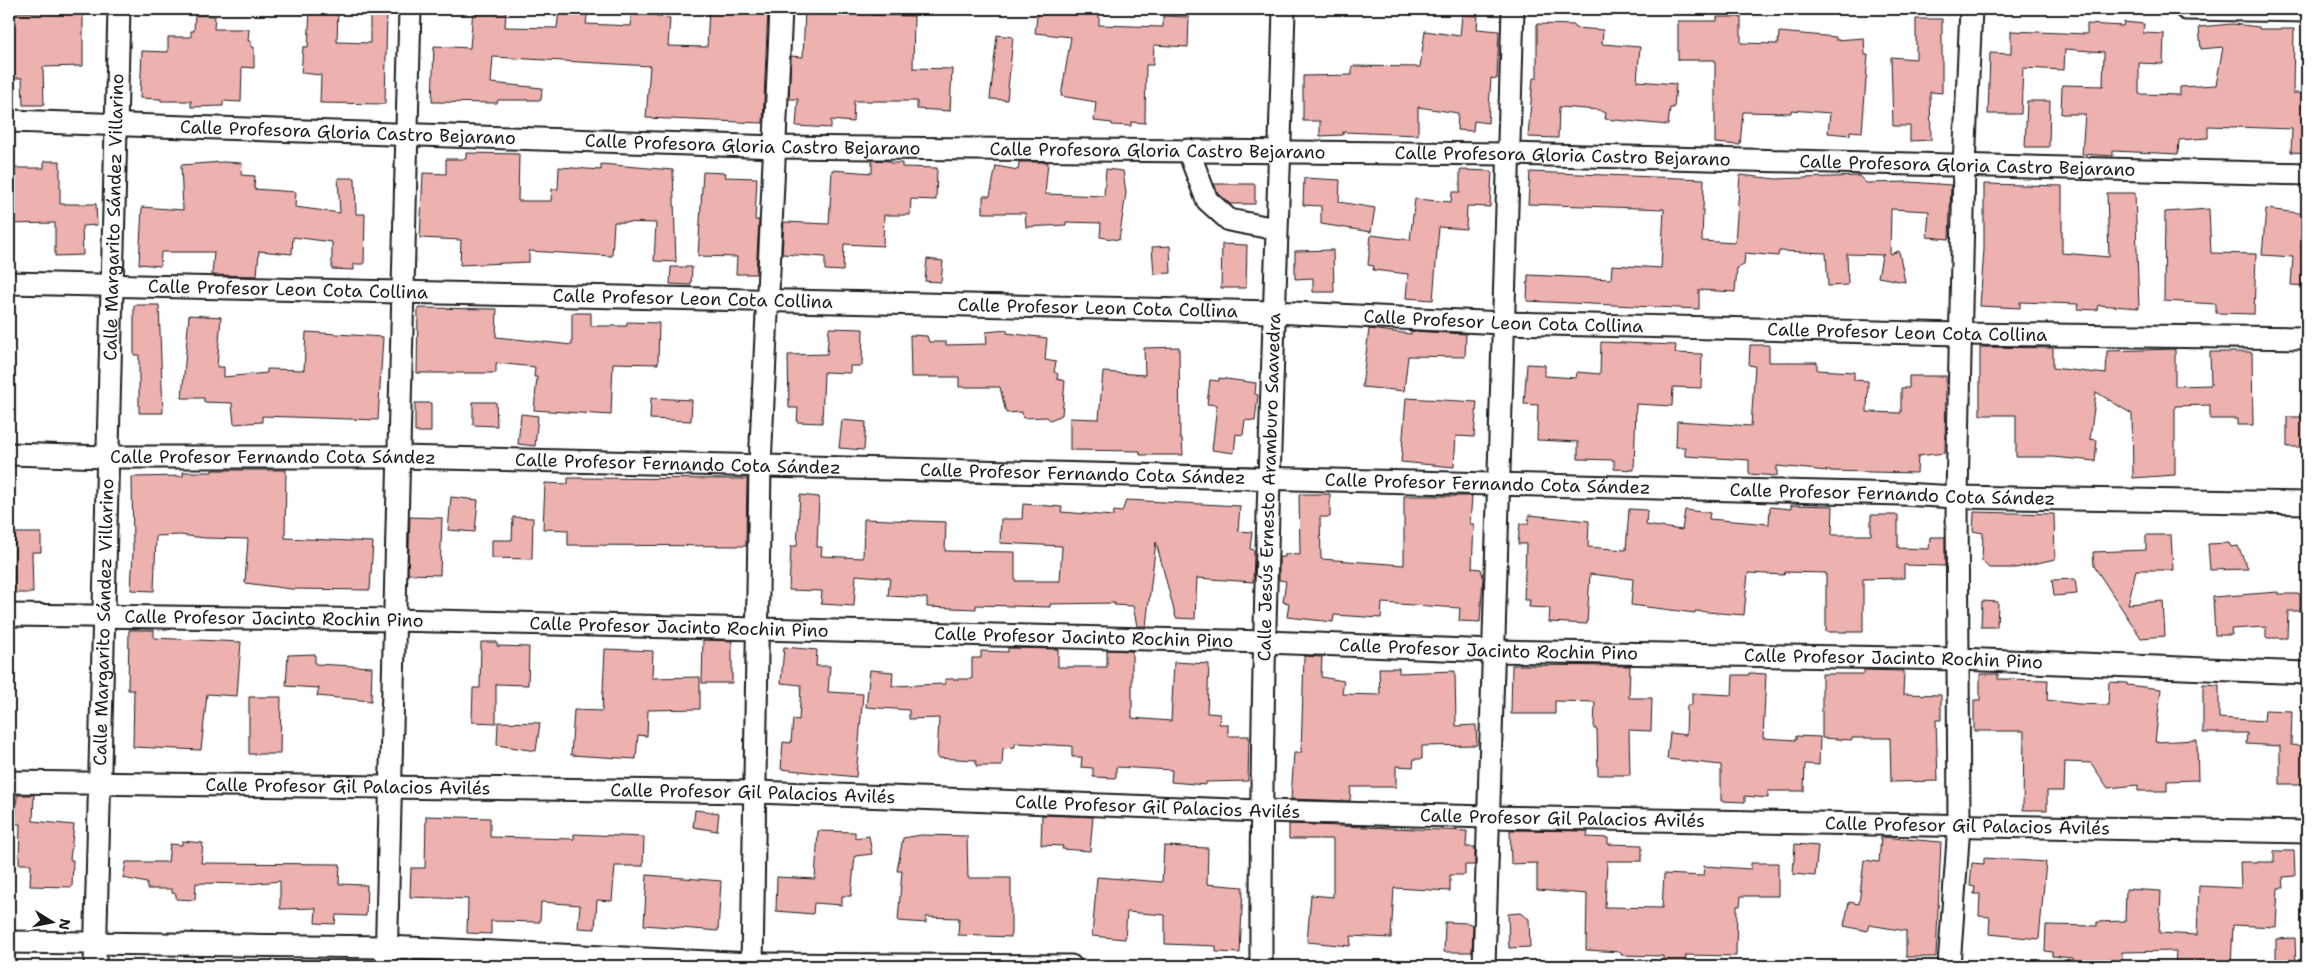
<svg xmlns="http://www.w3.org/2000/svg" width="2316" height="975" font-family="'Shantell Sans',sans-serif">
<rect width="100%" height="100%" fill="#fff"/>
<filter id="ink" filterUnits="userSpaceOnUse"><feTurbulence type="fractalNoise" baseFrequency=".02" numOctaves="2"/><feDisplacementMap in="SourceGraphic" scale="10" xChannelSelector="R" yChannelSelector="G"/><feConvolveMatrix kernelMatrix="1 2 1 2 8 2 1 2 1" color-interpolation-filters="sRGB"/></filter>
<g filter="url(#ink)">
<path fill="#edb1b0" stroke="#1c1c1c" d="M64,9H83V66L43,67L44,105H23L22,78H9L10,13L64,12Z
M310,9H338L337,42L370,43V9H387L385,104L320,103L321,75L301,73L303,47H308Z
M473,9L506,11L505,27L557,28L559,9H588L586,24L631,26L632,9H657V17L670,18L668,46L707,47L709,9H768L763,123L646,118L650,66L493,57L491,83L542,88L541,100H498L497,103L432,102L434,46L470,48Z
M805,9H873L872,15L914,16L913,68L952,69L950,111L917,109V101H854L853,122L831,120V128L796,126L798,99H789L791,56L803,57Z
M1038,9H1099V25L1163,27V16L1189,17L1188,47L1154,45L1153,65H1146L1145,123L1131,122V126L1112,125V123L1094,121L1096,102L1061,96L1071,37L1035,33Z
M195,15L215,16L214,29H249L248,41H251V47H254V68L242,67L241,102L223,101V106L191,107V101H161V99L140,98L142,51L168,52V37H191V31H194Z
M1462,15L1478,16L1477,29L1499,31L1497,79L1491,78L1488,123L1474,121L1473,131L1457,130L1458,113L1418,107V135L1343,132V135L1320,136V121H1303V76L1352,75V66L1420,67L1425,31L1460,36Z
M1717,17H1741V43L1778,44L1779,32L1836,37V40L1864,38L1865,55H1868L1862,132L1850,131V135L1828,133L1830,113L1791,110V113L1743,112L1740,145L1715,143V60H1678V21H1717Z
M1916,19H1942V93L1930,92L1931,140L1910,141V126H1893L1891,57L1916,59Z
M2124,22L2144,24L2143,33L2164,34L2163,64L2139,63V94L2180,95V87L2216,85L2223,47L2201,49L2199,27L2232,24L2259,27V29H2294L2293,93H2307V153L2291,152L2292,129L2208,126V138L2179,140L2178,154L2113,151V156L2082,154L2085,114H2061L2062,85L2103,86L2104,52L2065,49L2064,70L2023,68L2021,114H1988L1990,53L2011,54V31L2087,34V24L2123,26Z
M1537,24L1575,25V28L1603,30L1602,44L1640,47L1637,81L1676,84L1674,108H1670L1668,125L1605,119L1606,113L1599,110L1559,107L1558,138L1528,137L1533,78H1537Z
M997,35L1013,37L1007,100L990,99Z
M2027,101H2050L2049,147H2025Z
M466,153L519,154L518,201H551L552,189H558L559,167L601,170V164L673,170L676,262L654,261L656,223L614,222L612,256L529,251V262L460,265L461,240L420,238L423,173L446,174V159H466Z
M872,160L890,161V163H902V167L937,168L936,200L911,199L910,215H884L883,246L844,244L843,271L825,270V257L782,254L784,222L829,224L832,170L872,173Z
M44,161H60V204H96L97,225L82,226L83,255L55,256V223L9,224V168H44Z
M223,162L242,163L241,175L255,176L254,189L296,192L295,207L340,213L338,178H355L356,214H365L364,264H354V270L332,269V242L293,237L292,254L259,251L257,276L212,275L214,252H161L160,266L139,264L142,207L183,210L181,165Z
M1019,162H1048L1045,194L1104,196L1106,169L1123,171L1126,193L1119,240L1100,237L1101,223L1066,222V225L1026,227L1025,213H983V196H990L996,166L1018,170Z
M1460,170L1492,171L1490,207L1467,206L1466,229L1439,227L1433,300L1406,298L1408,274L1373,270L1374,266L1368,265L1371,235L1410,240L1415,199L1451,202L1452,192H1460Z
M703,172L726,173L725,177L757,178L755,220H759L756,274H736L737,257L698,256Z
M1530,172L1704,179L1702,241L1735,243L1740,175L1776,179L1859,176L1866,183L1910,182L1951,185L1949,239L1927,237L1929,211L1891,209L1890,254L1899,251L1905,282L1878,277L1882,256L1884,255L1847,254L1848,285L1828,286L1826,253L1779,251L1778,256L1745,253L1744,265L1737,268L1735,292L1699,290V309L1527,301L1528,275L1611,279L1612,265L1661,268L1664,209L1528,204Z
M1304,178L1340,180L1339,202L1375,208L1371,232L1321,224V206L1303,205Z
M1214,184H1255V204H1230L1218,193Z
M1984,184L2062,186V253L2109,257L2107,193H2135L2139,308L2098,305L2097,310L2077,309L2078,304L2020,302V308L1980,306L1984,249Z
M2209,209L2211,253L2256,254L2254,314L2216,313V304L2164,301L2165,212Z
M2266,209L2307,214V286L2291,285L2293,257L2262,255Z
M1222,244L1247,245L1246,288H1221Z
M1170,246L1171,273L1154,274L1152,247Z
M1333,250L1334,292H1313V278L1295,279V251Z
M927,259L943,261L941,282L925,281Z
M671,267H692L691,285L670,284Z
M134,305H159L163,413H139V355H134Z
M418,308L497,309L496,337L572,345V313H591V326H627V322L659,323L658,364L613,363L611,415L534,410L537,377H534L535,367L496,363V373H417Z
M189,315L221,317L217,367H224V377L267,373V369L304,370L306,332L383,337L378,420L262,416V422L234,424L232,403L204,402V398H182Z
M829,328L863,329L862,366H850V373L824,372L822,423L797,422L798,408H789L788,355L827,354Z
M1369,329L1411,334V331L1466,334L1465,357L1408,356L1404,391L1362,387Z
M1007,330V333L1047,338L1045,360L1056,362L1054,372L1058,374L1057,379L1065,381L1062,415L1050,420L1047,417L1023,418L1022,412L1006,413L1000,387H959V377H911L910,335L927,336L929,342H946V345L987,344L986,332Z
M1601,342L1676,345L1675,353L1702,354L1701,388L1673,387L1672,406L1636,404L1634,470L1614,469V460L1578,459V442L1537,440L1538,405L1524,404L1527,364L1545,365V376L1576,378L1577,372L1600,374Z
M1750,345H1769V362H1817V370L1854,372V380L1868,381L1867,412L1901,413V388H1909V376H1946L1945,453L1918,456L1917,473L1828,471L1777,466V476L1749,474V460L1685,456V447H1676L1677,421L1751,426L1755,366L1749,365Z
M1179,347L1180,438H1182L1183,455H1140V451L1070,450V418L1099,419L1103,372L1145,375L1144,348Z
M1980,347L2053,348V368L2106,374L2107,351L2175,349V386L2211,385L2210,352H2252L2253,425H2237V419H2210V405L2175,406V475L2133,478L2132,414L2096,392L2090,439L2097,440L2095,461L2053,457H2016V415H1980Z
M1219,378L1256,383L1255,394L1258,395L1255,421L1245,420L1243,435L1236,434L1234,453L1212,450L1217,405L1207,404L1210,380L1219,381Z
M651,398L692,400L691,421L650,419Z
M1406,398L1477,402L1474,437L1456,436L1454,467L1401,462Z
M473,402H496L497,426L473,425Z
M415,403H431V432H415Z
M521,414L538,416L535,446L518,444Z
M2287,417H2307V447H2287Z
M842,420L866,422L864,450L839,448Z
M212,470H286L285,538L373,542L370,590L291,589L245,583L248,539L205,538L180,535L156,536L154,591L131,590L133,551L132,477L183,476V472H212Z
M568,478L747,479L746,546L568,545V530L543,529L545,483L568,484Z
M1299,494H1330V517H1320L1321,559L1404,565V496H1472L1470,524H1474L1472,568L1481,569L1483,576L1480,622L1459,621L1460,608L1382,603L1381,618L1334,615L1333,622L1287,617L1289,603L1283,602L1286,581L1279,580V557H1285V554L1300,555Z
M800,495L819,497L817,547H822L821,556L863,558L864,519L946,522L945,551L1015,552V581H1060L1062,546L1000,543L1001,519H1022L1023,504L1062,507L1061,512L1113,516L1114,511L1122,512L1126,500L1240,506L1238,531L1252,532L1250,549L1254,550V555L1253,582L1197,578L1195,619L1176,618L1156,542L1146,626H1137L1133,606L1114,605L1115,603L1050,604V607L976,605V609L927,607V598L888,596L890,578L856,575L854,606L821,604L822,591L789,590L791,546H797Z
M451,497L478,500L475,532L448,530Z
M1791,505L1833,506L1832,535H1871V515H1898V548L1929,549L1930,537H1945V566L1904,565V578L1863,579V632H1826V573L1785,572L1784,575L1748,573L1744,615L1695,611V613L1631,605L1633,579L1590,574L1587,624L1549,622L1550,608L1529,607L1530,600H1524L1526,544H1518L1520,524H1528L1529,515L1589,521L1588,547L1626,550L1629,509L1647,510L1646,525L1682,530L1685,510L1710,513L1709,519L1769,524L1770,507L1791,509Z
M1974,512L2054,514L2055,559L2016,568H1989L1982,561L1983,533L1973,531Z
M410,517L442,518L440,575L408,574Z
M513,517L533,518L532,559L492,558V540H512Z
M15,533H41V552H32L33,593H14Z
M2146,535H2171L2173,570H2136L2128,604L2163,601L2165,636L2141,638L2094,566L2093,552L2146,550Z
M2229,543L2231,547L2238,546L2248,569L2210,570L2208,544Z
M2075,579L2077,594L2054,596L2052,580Z
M2278,592V594H2300V611H2288L2287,638H2266V627L2231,629L2232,635H2215L2213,597Z
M1982,601L1998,602L1997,627H1981Z
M129,630H154V638L241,642L237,696L207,694L201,750L133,747L134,690H128Z
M703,640L732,641V683H702Z
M481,642H497V646L529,647L528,685L496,684V723L472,722L473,688H480Z
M784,647L817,650L816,666H830L828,692L863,694L856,777L781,769L783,742L791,743L793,719L799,720L801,685L781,683Z
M1008,648L1058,649V667H1107V650L1132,651V718L1171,721L1174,662L1209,664L1207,713L1220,714L1219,724H1228V736H1249L1248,781L1206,782V785L1171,782L1172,770L1116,767V778L1093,777V768L1081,767L1082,757H1072V746L1015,743V747L1003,748L1002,766H976V760L937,758L939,718L909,719V710L866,707L870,670L893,672L892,686L945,684V679H972V658H981V651L1008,652Z
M605,649L653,651L652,678L700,677V709L648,710L647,736L638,735L636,759L571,755L574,710L602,711Z
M315,654V664L372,667L371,701L317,696L319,688L286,686L288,655Z
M1304,656L1322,657L1321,677L1344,681L1342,694L1380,695L1379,668H1399V673L1455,671L1456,726L1476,725L1477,745L1422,746V759H1414L1413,767L1396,766V787H1351L1350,801L1291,799L1294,753H1301Z
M1512,665L1630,666L1629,698H1652L1651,731L1629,730L1630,775H1598L1597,729H1594L1595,702L1555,701V714H1511Z
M1864,670L1904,671L1903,694L1941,695V720H1936L1938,781L1891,782L1890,738H1852V740L1822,738V674H1864Z
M1749,673L1766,674L1763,738L1796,740V736L1820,737L1819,765L1805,764L1804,791H1768V798L1745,796V802L1721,801V765L1667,759L1670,733L1686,735L1687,705H1692V693L1732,695L1733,675H1749Z
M1980,674H1998V679L2048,680L2047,700L2078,704L2108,705L2109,682L2127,683V685L2161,689L2155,742L2197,740L2198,780L2167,781V791H2138V785L2108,788L2091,763L2065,762L2064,791H2047V810H2023L2024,731H1974V700H1980Z
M2203,684L2219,685V718L2264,721L2265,710L2292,711L2291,745L2307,746V784H2280V746L2246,744L2247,733H2203Z
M249,697H281L280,754H249Z
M498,722L540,723L536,751L497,745Z
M17,795H34L33,821L74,825L70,860H73L72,887L30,886L31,864H19L20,824H15Z
M695,810L719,813L717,831L693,827Z
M1042,815L1093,817L1090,851L1062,849L1063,846L1041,845Z
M426,816L490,818V837L574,839V834L644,837L643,866H615L612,901L597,900L595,929L578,928L580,905L541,902L540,922L491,921V934L467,933L468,899L410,897L411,868H425Z
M1289,824L1467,831L1466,847H1475V865H1465V875H1450V891L1394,888L1391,938L1351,936L1350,946L1307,942L1311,895L1333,897V839H1289Z
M1510,830L1588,831L1587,837L1608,838V844L1642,845V861H1607L1605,907L1662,908L1664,874L1703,876L1704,866L1751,869V863H1778V896H1741L1740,906H1737L1736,956L1686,955L1685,965L1663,964V956L1621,955V952L1586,950L1587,894L1537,890V863L1511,864Z
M818,831L855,832V838L869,836L872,854L855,856L851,896H842V905L814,903L813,914L776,911L777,877L815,879Z
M921,835L967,836L968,878H1011V937L958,935L959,918L926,917V923L898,921L902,871H897L903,838Z
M1881,837L1941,842L1936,957H1906V931L1869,925L1867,931L1844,926L1849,902L1859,904L1864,860L1879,862Z
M182,841L203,843L201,863L340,864L339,884L367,885L366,916L336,915L335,924L315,923L316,908L280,909V881L248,884L196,883L195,900L176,899V894L172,893V889H147V883L123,878L126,862H168L170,844L182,845Z
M1795,844L1818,846L1815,876L1793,874Z
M1164,846L1208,848L1207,884L1243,887L1240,953L1216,952V946L1165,944V915L1127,912L1125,939L1092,936L1097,877L1162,882Z
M2274,851H2294L2295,876L2283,877L2284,888H2278L2276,927L2233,925L2231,966H2175L2176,951L2122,952V960L2093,962H2073V958L2052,956V952L2045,951L2046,925L2097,926V922L2125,921L2126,889L2161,891L2159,933L2197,935L2199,886L2241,888L2240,862H2274Z
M1984,858L2046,862L2039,939L1989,934L1990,917L1979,916L1980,894H1974L1975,887L1970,886L1972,863L1984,864Z
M647,875L721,881L718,931L644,925Z
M1520,913L1529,919L1530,947L1509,948L1508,914Z
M1445,922L1468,923L1473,925L1472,952H1444Z
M2295,938L2296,966H2276V939Z"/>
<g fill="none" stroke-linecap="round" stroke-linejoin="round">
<defs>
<g id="minor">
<path d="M2186,9L2307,11"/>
<path id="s1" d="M9,121L774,147L1509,154L2307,174"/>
<path d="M1188,150L1207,200L1229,220L1276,229"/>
<path id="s2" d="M9,283L1273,312L1503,323L1960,334L2307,338"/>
<path id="s3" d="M9,454L107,457H400L1902,494L1957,497L2307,503"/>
<path id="s4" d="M9,615L395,620L758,629L1266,642L1493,651L1959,659L2307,673"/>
<path id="s5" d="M9,782L755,792L1260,811L1488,817L2307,832"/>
<path d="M9,942L387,947L752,964L1071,966"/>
<path id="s6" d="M95,966L119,9"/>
<path d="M386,966L410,9"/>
<path d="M752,966L760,466L781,9"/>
<path id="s7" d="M1261,966C1260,647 1275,328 1284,9"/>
<path d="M1484,966L1513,9"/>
<path d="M1949,966L1959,825L1957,497L1964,166L1971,9"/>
</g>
</defs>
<use href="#minor" stroke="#1c1c1c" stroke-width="25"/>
<use href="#minor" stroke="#fff" stroke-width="21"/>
</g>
</g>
<g text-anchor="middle" stroke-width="4" stroke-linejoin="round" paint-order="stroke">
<g font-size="18" fill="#1c1c1c" stroke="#fff">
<text dy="6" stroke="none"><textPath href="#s1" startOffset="339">Calle Profesora Gloria Castro Bejarano</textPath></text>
<text dy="6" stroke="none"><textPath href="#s1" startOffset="744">Calle Profesora Gloria Castro Bejarano</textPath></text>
<text dy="6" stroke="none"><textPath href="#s1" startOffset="1149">Calle Profesora Gloria Castro Bejarano</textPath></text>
<text dy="6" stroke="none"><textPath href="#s1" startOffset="1554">Calle Profesora Gloria Castro Bejarano</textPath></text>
<text dy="6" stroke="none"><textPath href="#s1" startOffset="1959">Calle Profesora Gloria Castro Bejarano</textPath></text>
<text dy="6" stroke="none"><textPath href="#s6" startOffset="749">Calle Margarito Sández Villarino</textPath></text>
<text dy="6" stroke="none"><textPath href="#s2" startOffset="279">Calle Profesor Leon Cota Collina</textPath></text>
<text dy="6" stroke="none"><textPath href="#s2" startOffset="684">Calle Profesor Leon Cota Collina</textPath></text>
<text dy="6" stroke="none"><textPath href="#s2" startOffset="1089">Calle Profesor Leon Cota Collina</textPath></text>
<text dy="6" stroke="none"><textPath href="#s2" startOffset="1495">Calle Profesor Leon Cota Collina</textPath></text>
<text dy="6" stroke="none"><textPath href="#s2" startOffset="1899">Calle Profesor Leon Cota Collina</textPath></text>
<text dy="6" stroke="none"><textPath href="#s3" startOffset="264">Calle Profesor Fernando Cota Sández</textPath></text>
<text dy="6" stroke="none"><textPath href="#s3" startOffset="669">Calle Profesor Fernando Cota Sández</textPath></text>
<text dy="6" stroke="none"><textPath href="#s3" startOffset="1074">Calle Profesor Fernando Cota Sández</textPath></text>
<text dy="6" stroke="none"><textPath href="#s3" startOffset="1479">Calle Profesor Fernando Cota Sández</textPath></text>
<text dy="6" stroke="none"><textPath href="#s7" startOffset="479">Calle Jesús Ernesto Aramburo Saavedra</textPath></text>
<text dy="6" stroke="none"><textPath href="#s3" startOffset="1884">Calle Profesor Fernando Cota Sández</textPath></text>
<text dy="6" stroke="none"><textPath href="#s4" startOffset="265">Calle Profesor Jacinto Rochin Pino</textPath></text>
<text dy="6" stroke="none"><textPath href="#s6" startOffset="344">Calle Margarito Sández Villarino</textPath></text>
<text dy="6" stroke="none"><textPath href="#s4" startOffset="670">Calle Profesor Jacinto Rochin Pino</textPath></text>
<text dy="6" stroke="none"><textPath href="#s4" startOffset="1075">Calle Profesor Jacinto Rochin Pino</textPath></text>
<text dy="6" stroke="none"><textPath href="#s4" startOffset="1480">Calle Profesor Jacinto Rochin Pino</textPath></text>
<text dy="6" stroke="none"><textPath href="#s4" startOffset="1885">Calle Profesor Jacinto Rochin Pino</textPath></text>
<text dy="6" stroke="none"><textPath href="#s5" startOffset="339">Calle Profesor Gil Palacios Avilés</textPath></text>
<text dy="6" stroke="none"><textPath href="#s5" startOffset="744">Calle Profesor Gil Palacios Avilés</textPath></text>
<text dy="6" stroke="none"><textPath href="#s5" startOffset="1149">Calle Profesor Gil Palacios Avilés</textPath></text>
<text dy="6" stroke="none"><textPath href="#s5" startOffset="1554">Calle Profesor Gil Palacios Avilés</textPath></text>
<text dy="6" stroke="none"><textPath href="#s5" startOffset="1959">Calle Profesor Gil Palacios Avilés</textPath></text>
</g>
</g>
<rect width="2316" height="975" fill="none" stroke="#fff" stroke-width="30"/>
<rect x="15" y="15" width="2286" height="945" fill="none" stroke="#1c1c1c" stroke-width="2" filter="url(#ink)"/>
<g transform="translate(52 922) rotate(100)" stroke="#ffffff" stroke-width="4" paint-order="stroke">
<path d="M0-4L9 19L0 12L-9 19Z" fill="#1c1c1c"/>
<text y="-8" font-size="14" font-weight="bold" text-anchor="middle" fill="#1c1c1c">N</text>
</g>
</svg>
